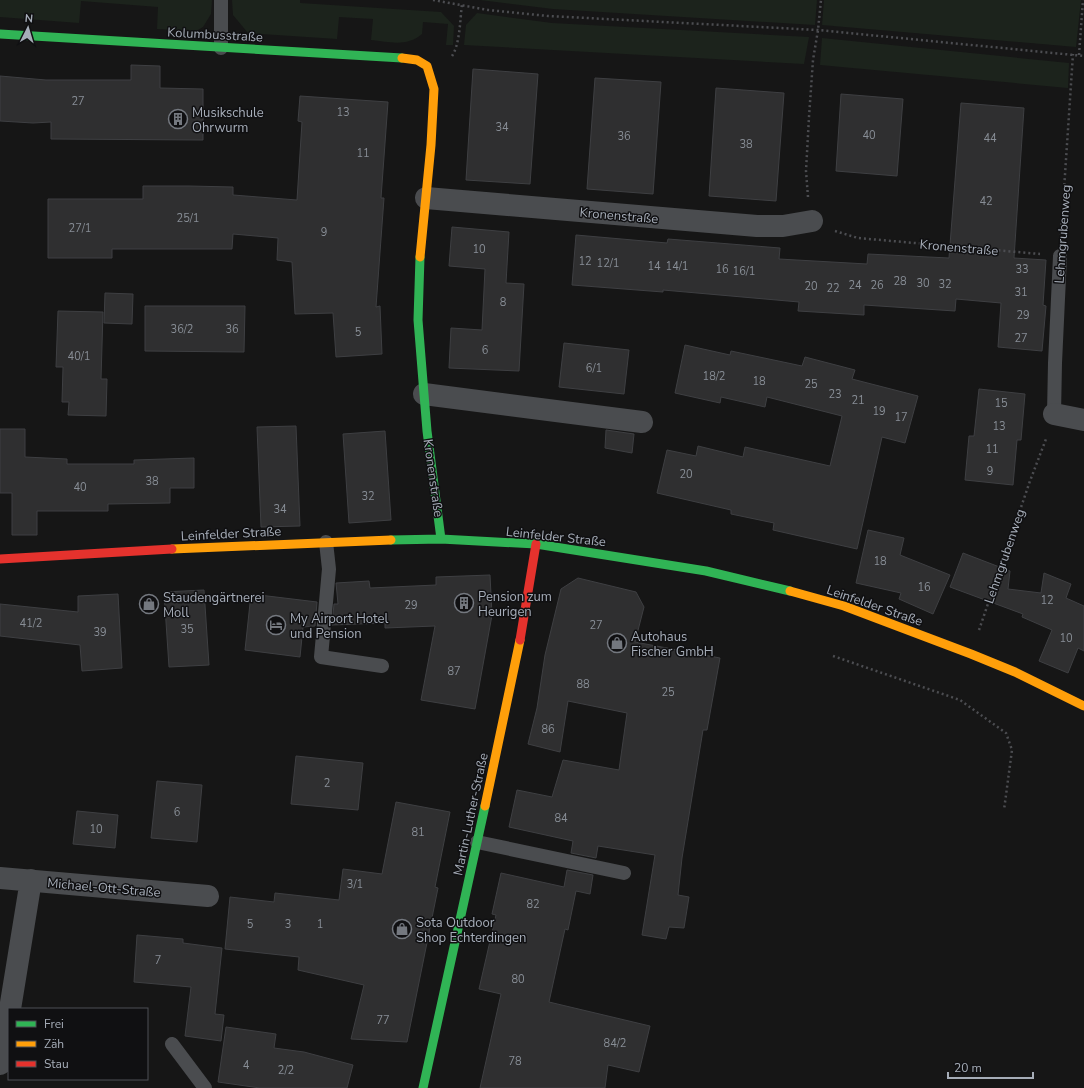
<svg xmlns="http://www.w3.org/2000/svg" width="1084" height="1088" font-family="'Nunito Sans',sans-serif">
<rect width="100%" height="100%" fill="#161616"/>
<path fill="#1c231c" d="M0,0H212L211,14L203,27L196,31L157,29L158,7L81,1L79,23L0,17Z
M232,0H300V3L441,12L454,26L453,45H446L448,24L423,22L422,34C407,47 390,42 371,40L373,19L339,17L337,39L248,33L233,15Z
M480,0H817L815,25L553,9Z
M824,0H1081L1076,47L822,25Z
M477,13L552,23L809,37L804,64L464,45L466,25Z
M822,38L1069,63L1068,88L820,65Z"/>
<path fill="#2f2f30" stroke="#3e3f42" d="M131,65L160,66V88L203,89V140L51,139V122L33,123L0,121V76L46,80H131Z
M473,69L538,74L530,184L466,180Z
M595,78L661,82L653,194L587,189Z
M716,88L784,93L776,201L709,196Z
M841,94L903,99L897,176L836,171Z
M300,96L388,102L381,198H384L376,307L380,306L382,354L336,357L333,313L295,314L292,262L277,260L278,238L233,234L232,249H112V258H48V199H143V186H189L233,187V195L297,200L302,122L298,121Z
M961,103L1024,108L1014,258L1046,260L1043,305L1046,306L1042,351L998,347L1001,303L956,299L955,311L864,305V315L798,311L799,302L663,290V292L572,285L576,235L667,243L668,239L780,248L779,259L867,264L868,254L949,258Z
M452,227L509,232L506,283L524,284L519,371L449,368L451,328L482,330L485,269L449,266Z
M105,293L133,294L132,324L104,323Z
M145,306H245L244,352L145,351Z
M58,311L103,312L101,379H107L106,416L68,415L69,402H62L63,367H56Z
M564,343L629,350L624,394L559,387Z
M685,345L730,355L731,351L802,366L805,357L855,370L852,379L918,396L905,443L882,437L857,549L773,530L774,523L731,514V510L657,493L667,450L696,456L698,446L743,457L745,447L830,466L842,416L767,397L765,407L721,397L720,403L675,393Z
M979,389L1025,394L1021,440H1017L1013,485L965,480L969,436H974Z
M296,426L300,526L261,527L257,427Z
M0,429H25V457L67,459V464H134V460L194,458V488H170V503L108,504V511H37V535H12V493H0Z
M606,430L634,434L632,453L605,448Z
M385,431L391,520L349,523L343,434Z
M868,530L904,538L900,555L950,575L933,614L899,599L901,593L856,583Z
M963,553L1010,571L1008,589L1041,593L1044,573L1071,584L1066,598L1084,606V651L1078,648L1068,673L1039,661L1052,630L1022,617L1023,614L950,587Z
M490,575L492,615L475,709L421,700L435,626L385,628V623L332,625L334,604H338L336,583L369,581L370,588L436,585V577Z
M578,578L636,592L644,607L635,642L720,658L707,730H703L682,858L678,895L689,897L684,928L669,927L666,939L642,935L655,855L598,846L596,858L571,853L573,841L509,827L517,790L552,797L563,760L619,770L627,713L568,701L560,752L528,744L537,708L545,655L561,589Z
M204,590L209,665L169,667L164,592Z
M118,594L122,668L82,671L80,645L0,636V604L78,612V596Z
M251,594L317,602L315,626L303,627L300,657L245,650Z
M296,756L363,763L358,810L291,804Z
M157,781L202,785L197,842L151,838Z
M396,802L450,812L435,887L438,888L407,1042L351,1039L364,985L298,970L299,957L225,949L230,897L274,902L275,893L339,900L343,869L382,874Z
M77,811L118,815L115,848L73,844Z
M567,870L593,875L590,894L576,891L568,930L565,929L549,1002L650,1026L639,1072L608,1065L605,1088H480L501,994L479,989L496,915L492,914L501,873L564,887Z
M137,935L183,939V943L222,948L215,1014L224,1015L221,1041L185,1036L191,987L134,982Z
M226,1027L276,1034L274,1048L304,1052L353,1065L347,1088H260L218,1082Z"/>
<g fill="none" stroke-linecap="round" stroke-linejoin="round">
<path stroke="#4c4d51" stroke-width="2.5" stroke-dasharray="2 3" stroke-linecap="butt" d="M433,0L488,10L548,16L818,30L1084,56
M1079,55L1083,0
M452,56C460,44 460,20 462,4
M808,197L806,171L809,117L813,60L818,30L821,0
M835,231L858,238L1040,254
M1061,235L1073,54
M979,630L1030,481L1046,439
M833,656L960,700L1006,733L1012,750L1004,810"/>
<path stroke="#4a4c4f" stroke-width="14" d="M221,48V0
M1054,414L1055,363L1060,256
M326,542L329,569L321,657L382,666
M477,842L624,873
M172,1044L205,1088"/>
<path stroke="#4a4c4f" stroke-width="22" d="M426,198L757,226H783L812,221
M424,394L642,422
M1054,414L1084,420
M0,878L208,896
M10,1009L31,880
M0,1064L9,1013"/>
<path stroke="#30b455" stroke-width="9" d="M0,34L402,58
M420,257L418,320L427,431L441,539
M391,540L441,539L536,544L706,571L790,591
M423,1088L485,806"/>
<path stroke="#ff9f0a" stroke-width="9" d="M402,58L417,60L427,66L434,89L431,145L420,257
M172,549L391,540
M790,591L844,606L971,654L1015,672L1084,706
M485,806L520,640"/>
<path stroke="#e5322d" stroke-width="9" d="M0,559L172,549
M520,640L536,544"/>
</g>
<defs>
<symbol id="building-ring" viewBox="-11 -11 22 22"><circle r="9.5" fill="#101012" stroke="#74787f" stroke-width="1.5"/><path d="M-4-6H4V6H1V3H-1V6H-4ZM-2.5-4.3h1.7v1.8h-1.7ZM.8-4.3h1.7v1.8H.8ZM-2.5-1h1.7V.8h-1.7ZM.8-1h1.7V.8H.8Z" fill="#74787f"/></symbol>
<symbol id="shop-ring" viewBox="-11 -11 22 22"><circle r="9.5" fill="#101012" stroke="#74787f" stroke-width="1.5"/><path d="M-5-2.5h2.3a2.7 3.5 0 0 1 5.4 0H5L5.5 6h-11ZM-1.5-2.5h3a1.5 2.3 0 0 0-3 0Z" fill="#74787f"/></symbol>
<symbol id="hotel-ring" viewBox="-11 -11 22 22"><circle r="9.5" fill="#101012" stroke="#74787f" stroke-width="1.5"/><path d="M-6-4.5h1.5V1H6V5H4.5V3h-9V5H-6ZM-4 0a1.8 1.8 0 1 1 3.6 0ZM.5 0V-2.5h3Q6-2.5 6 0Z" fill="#74787f"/></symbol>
</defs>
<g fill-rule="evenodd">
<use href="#building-ring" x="167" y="108" width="22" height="22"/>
<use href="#building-ring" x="453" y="592" width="22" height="22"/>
<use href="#shop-ring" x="138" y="593" width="22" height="22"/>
<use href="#hotel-ring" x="265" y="614" width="22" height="22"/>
<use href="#shop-ring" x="606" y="632" width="22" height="22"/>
<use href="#shop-ring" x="391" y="918" width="22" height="22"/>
</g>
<g text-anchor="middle" stroke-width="3" stroke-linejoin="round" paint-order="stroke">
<g font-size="11" fill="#888e96">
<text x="78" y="105">27</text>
<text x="343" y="116">13</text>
<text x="502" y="131">34</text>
<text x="869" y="139">40</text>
<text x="624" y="140">36</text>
<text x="990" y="142">44</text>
<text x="746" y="148">38</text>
<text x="363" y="157">11</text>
<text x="986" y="205">42</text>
<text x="188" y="222">25/1</text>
<text x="80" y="232">27/1</text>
<text x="324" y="236">9</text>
<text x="479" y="253">10</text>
<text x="585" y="265">12</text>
<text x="608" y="267">12/1</text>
<text x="654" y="270">14</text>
<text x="677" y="270">14/1</text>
<text x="722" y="273">16</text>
<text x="1022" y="273">33</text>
<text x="744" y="275">16/1</text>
<text x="900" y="285">28</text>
<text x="923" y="287">30</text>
<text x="945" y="288">32</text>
<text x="855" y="289">24</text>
<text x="877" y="289">26</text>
<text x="811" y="290">20</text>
<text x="833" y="292">22</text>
<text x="1021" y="296">31</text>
<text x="503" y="306">8</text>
<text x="1023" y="319">29</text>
<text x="182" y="333">36/2</text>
<text x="232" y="333">36</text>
<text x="358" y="336">5</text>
<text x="1021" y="342">27</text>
<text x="485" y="354">6</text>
<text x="79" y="360">40/1</text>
<text x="594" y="372">6/1</text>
<text x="714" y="380">18/2</text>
<text x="759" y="385">18</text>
<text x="811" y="388">25</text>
<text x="835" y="398">23</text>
<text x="858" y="404">21</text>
<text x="1001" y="407">15</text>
<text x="879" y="415">19</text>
<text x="901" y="421">17</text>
<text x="999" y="430">13</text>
<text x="992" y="453">11</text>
<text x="990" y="475">9</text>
<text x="686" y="478">20</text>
<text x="152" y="485">38</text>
<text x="80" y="491">40</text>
<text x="368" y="500">32</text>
<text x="280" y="513">34</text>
<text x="880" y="565">18</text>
<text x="924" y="591">16</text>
<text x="1047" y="604">12</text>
<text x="411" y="609">29</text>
<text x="31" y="627">41/2</text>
<text x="596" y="629">27</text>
<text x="187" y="633">35</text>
<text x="100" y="636">39</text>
<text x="1066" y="642">10</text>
<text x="454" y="675">87</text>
<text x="583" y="688">88</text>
<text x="668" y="696">25</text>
<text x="548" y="733">86</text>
<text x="327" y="787">2</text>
<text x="177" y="816">6</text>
<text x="561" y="822">84</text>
<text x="96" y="833">10</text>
<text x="418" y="836">81</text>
<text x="355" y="888">3/1</text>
<text x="533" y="908">82</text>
<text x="250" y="928">5</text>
<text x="288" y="928">3</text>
<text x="320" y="928">1</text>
<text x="158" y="964">7</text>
<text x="518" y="983">80</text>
<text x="383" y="1024">77</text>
<text x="615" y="1047">84/2</text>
<text x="515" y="1065">78</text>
<text x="246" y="1069">4</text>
<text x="286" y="1074">2/2</text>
</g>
<g font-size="13" fill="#a6adb8" stroke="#101012">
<text transform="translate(215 34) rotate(3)" y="5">Kolumbusstraße</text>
<text transform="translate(619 215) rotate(5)" y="5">Kronenstraße</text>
<text transform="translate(1062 234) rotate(-86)" y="5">Lehmgrubenweg</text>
<text transform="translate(959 247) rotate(5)" y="5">Kronenstraße</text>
<text transform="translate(434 478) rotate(82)" y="5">Kronenstraße</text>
<text transform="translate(231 533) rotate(-3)" y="5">Leinfelder Straße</text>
<text transform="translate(556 536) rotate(6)" y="5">Leinfelder Straße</text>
<text transform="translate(1004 556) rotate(-71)" y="5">Lehmgrubenweg</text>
<text transform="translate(875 605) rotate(19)" y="5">Leinfelder Straße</text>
<text transform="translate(470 814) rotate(-78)" y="5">Martin-Luther-Straße</text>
<text transform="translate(104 887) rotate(5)" y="5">Michael-Ott-Straße</text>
</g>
<g font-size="13" fill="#a6adb8" stroke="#101012" text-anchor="start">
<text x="192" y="117">Musikschule<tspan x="192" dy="15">Ohrwurm</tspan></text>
<text x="478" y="601">Pension zum<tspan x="478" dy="15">Heurigen</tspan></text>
<text x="163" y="602">Staudengärtnerei<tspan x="163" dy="15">Moll</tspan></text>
<text x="290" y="623">My Airport Hotel<tspan x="290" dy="15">und Pension</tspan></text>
<text x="631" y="641">Autohaus<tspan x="631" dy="15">Fischer GmbH</tspan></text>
<text x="416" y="927">Sota Outdoor<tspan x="416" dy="15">Shop Echterdingen</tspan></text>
</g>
</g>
<rect x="8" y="1008" width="140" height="72" fill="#101012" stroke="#4c4f54"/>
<rect x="16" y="1021" width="20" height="6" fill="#30b455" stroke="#4c4f54"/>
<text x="44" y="1028" font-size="12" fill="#a6adb8">Frei</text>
<rect x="16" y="1041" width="20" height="6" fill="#ff9f0a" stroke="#4c4f54"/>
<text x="44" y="1048" font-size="12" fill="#a6adb8">Zäh</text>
<rect x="16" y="1061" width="20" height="6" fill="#e5322d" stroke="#4c4f54"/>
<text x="44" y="1068" font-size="12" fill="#a6adb8">Stau</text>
<g transform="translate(28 28) rotate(5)" stroke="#101012" stroke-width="3" paint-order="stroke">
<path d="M0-3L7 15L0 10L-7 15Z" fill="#a6adb8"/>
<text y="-6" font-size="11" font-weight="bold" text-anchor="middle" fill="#a6adb8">N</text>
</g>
<path d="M948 1072v6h85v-6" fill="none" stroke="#a6adb8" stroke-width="2"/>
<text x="954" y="1072" font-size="12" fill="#a6adb8" stroke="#101012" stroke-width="3" paint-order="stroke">20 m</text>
</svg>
